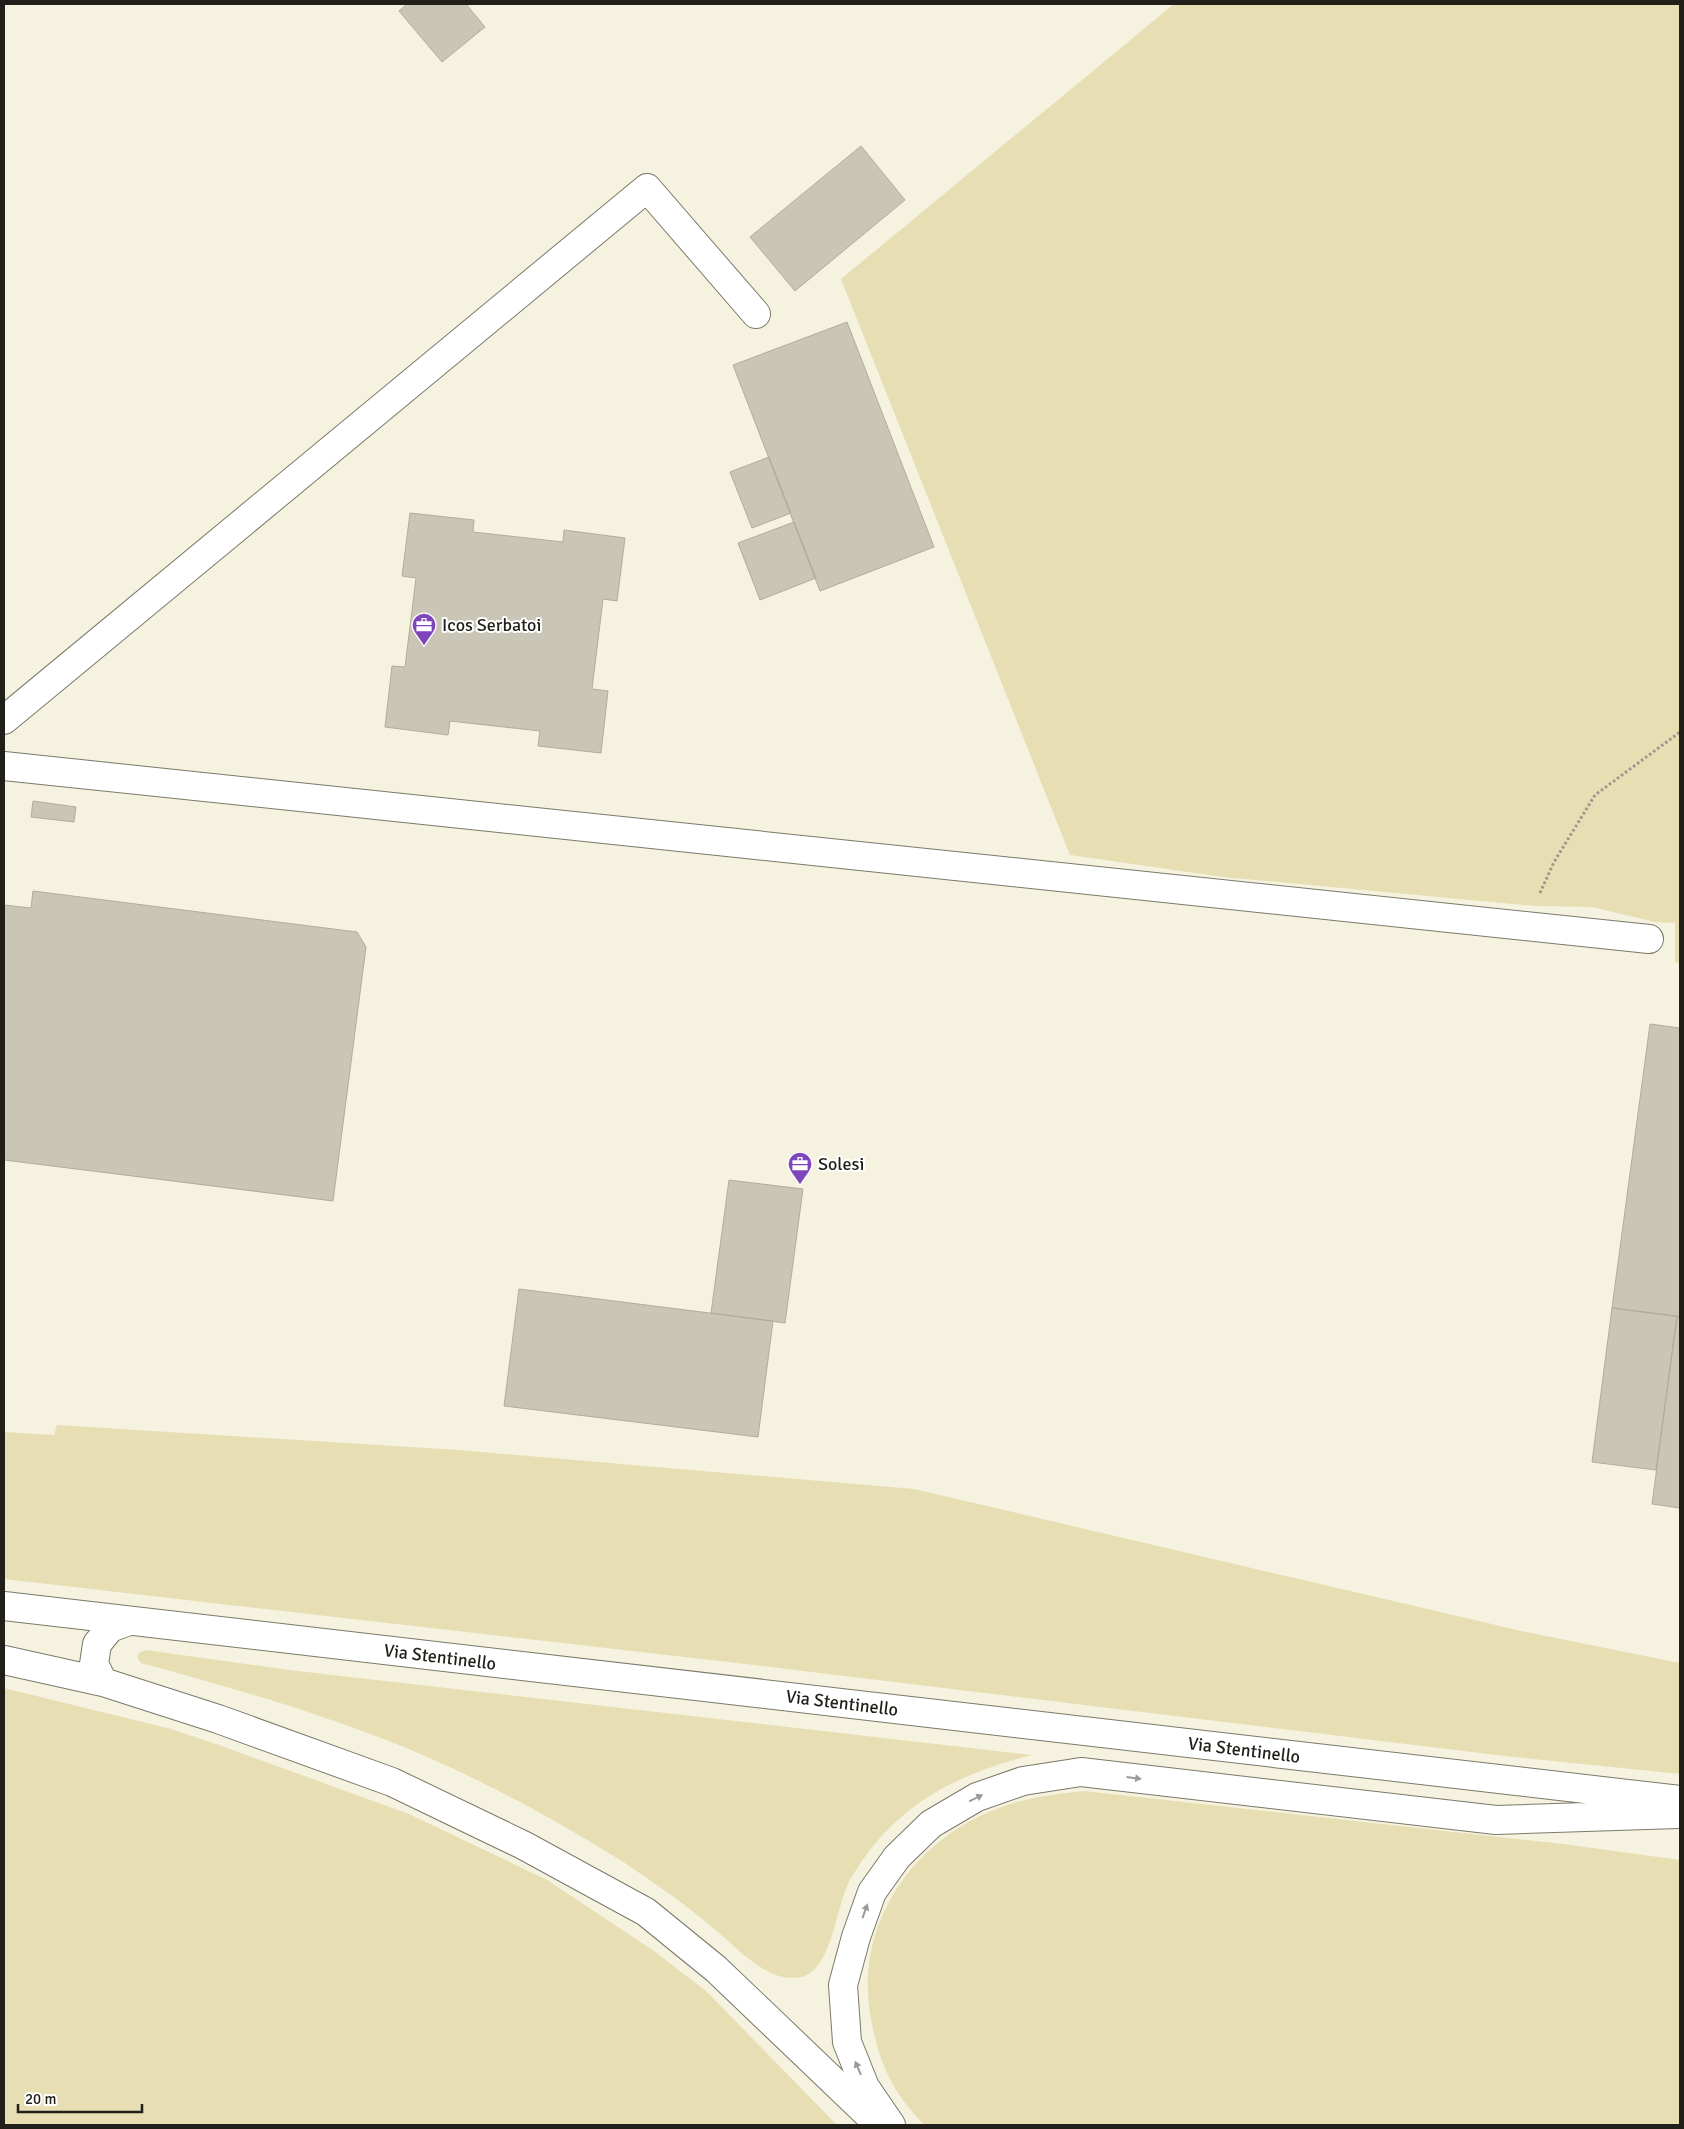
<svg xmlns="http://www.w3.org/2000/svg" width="1684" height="2129" font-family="Signika,sans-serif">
<rect width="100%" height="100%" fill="#f5f2e0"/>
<path fill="#e7dfb3" d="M1174,4H1680V963L1675,962V923L1655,922L1592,907L1535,906L1223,877L1070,855L841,279Z
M57,1425L458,1450L914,1489L1526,1632L1680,1663V1774L1505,1756L754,1665L4,1579V1432L54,1435Z
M146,1650L289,1670L1032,1755C953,1775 893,1806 850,1880C836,1906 833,1964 805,1976C796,1979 782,1978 773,1974C751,1964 731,1943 713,1928C681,1901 647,1877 612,1855C546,1814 476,1777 404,1747C319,1713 230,1687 141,1663L137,1657L139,1653Z
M4,1688L171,1729L216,1744L409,1814L547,1880L654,1951L706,1991L837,2125H4Z
M1084,1791L1563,1844L1680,1860V2125H924C892,2091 880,2066 871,2019C853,1925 913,1838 1002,1807C1029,1797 1056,1794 1084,1791Z"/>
<path fill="#c9c6b5" stroke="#b0ad9c" d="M407,4H466L485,27L442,62L399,11Z
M861,146L905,200L795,291L750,237Z
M847,322L934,547L820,591L733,365Z
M769,457L791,513L752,528L730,472Z
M410,513L474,520L473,532L563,542L564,530L625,538L617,601L603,599L592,689L608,691L601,753L538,746L540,731L450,721L448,735L385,727L392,666L405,667L416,578L402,576Z
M794,522L816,578L760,600L738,543Z
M33,801L76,807L74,822L31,817Z
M33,891L357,932L366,947L333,1201L4,1160V905L31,908Z
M1650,1024L1680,1028V1317L1612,1308Z
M729,1180L803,1189L785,1323L711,1313Z
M519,1289L773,1321L758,1437L504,1406Z
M1612,1308L1677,1316L1656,1470L1592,1462Z
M1677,1316L1680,1317V1508L1652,1504Z"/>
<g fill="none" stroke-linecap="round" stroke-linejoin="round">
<defs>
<path id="minor" d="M4,720L647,188L756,314
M4,766L1649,939
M4,1606L1680,1800
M4,1660L103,1682L218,1719L392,1782L523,1845L646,1912L716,1969L875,2121
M103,1682L94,1664L97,1644L110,1628L129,1621
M891,2125L865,2087L847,2042L843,1985L856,1937L872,1892L897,1857L931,1824L977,1797L1023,1781L1081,1772L1496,1820L1678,1814"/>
</defs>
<use href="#minor" stroke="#7b7969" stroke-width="30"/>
<path stroke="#99978a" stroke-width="3" stroke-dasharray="2.5 2.5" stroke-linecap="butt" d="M1540,893L1554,862L1595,795L1680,732"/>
<use href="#minor" stroke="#fff" stroke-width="28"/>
</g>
<defs><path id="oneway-solid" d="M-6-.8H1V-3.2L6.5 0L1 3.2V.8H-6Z" transform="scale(1.25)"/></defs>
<g fill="#9b9a98">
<use href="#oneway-solid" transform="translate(1134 1778) rotate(7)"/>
<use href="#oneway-solid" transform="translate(976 1798) rotate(-26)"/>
<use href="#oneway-solid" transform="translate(865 1911) rotate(-70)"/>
<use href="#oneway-solid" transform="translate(858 2068) rotate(-113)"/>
</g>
<defs>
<symbol id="office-pin" viewBox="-11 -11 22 30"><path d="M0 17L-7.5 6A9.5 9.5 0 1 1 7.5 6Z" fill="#7f45bb" stroke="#fff"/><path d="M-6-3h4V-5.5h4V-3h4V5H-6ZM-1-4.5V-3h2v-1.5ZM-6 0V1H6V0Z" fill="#fff"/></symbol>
</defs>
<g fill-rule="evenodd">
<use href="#office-pin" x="410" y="611" width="28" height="38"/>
<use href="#office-pin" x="786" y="1150" width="28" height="38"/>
</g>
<g text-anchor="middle" stroke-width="4" stroke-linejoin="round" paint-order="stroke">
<g font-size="18" fill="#201f19" stroke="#fff" text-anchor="start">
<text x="442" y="631">Icos Serbatoi</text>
<text x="818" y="1170">Solesi</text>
</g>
<g font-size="18" fill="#201f19" stroke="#fff">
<text transform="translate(440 1657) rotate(7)" y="6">Via Stentinello</text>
<text transform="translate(842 1703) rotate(7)" y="6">Via Stentinello</text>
<text transform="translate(1244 1750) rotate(7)" y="6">Via Stentinello</text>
</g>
</g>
<rect width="1684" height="2129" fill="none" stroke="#201f19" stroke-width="10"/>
<path d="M18 2104v8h124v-8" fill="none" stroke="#201f19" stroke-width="2.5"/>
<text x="25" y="2104" font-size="15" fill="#201f19" stroke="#ffffff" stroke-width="4" paint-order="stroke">20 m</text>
</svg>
